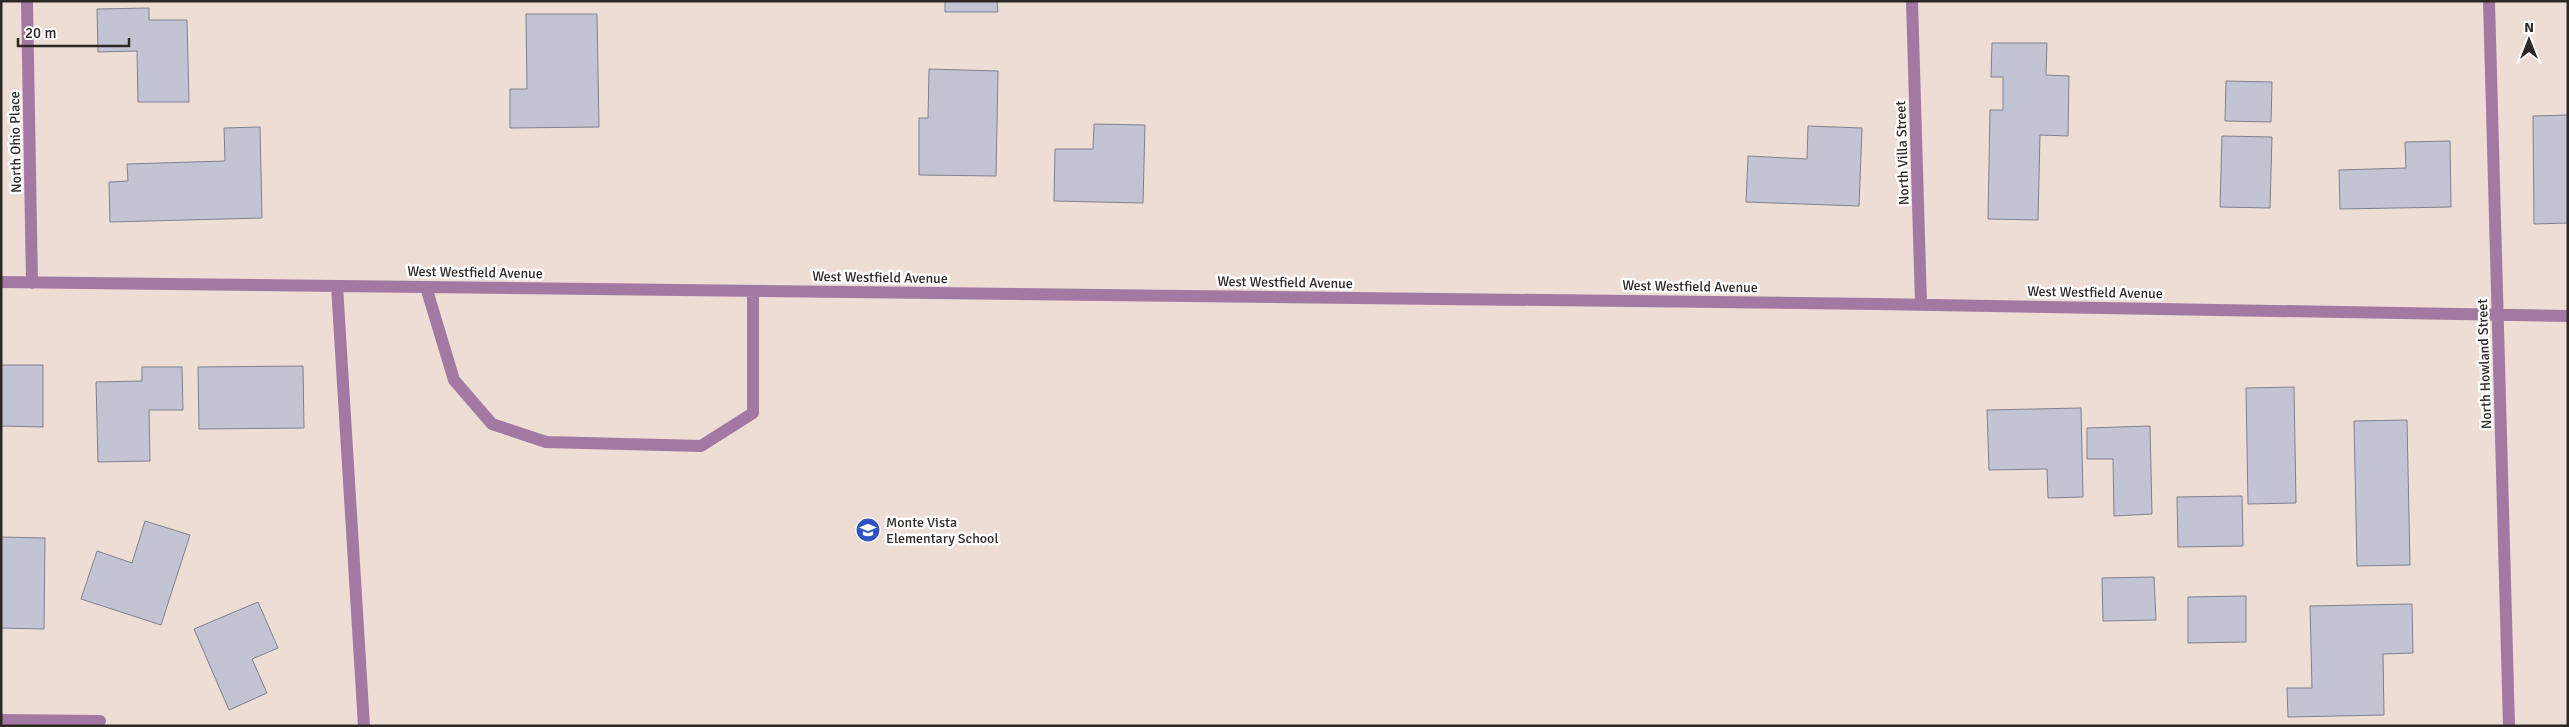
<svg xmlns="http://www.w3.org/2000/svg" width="2569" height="727" font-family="Signika,sans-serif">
<rect width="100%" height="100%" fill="#eeddd5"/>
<path fill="#c2c4d3" stroke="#7f818f" d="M945,1H997L998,12H945Z
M149,8V20H187L189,102H138L137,51L98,52L97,9Z
M526,14H597L599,127L510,128V89H527Z
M1992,43H2047L2046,75L2069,76L2068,136L2040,135L2038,220L1988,219L1990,110H2003V77H1991Z
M929,69L998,71L996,176L919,175V118H928Z
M2226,81L2272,82L2271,122L2225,121Z
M2568,115V223L2534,224L2533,116Z
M1094,124L1145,125L1143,203L1054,201L1055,149H1093Z
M1808,126L1862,128L1859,206L1746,202L1748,156L1807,159Z
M260,127L262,218L110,222L109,182L128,181L127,164L225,161L224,128Z
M2222,136L2272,137L2270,208L2220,207Z
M2450,141L2451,207L2340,209L2339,170L2406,168L2405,142Z
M1,365H43V427L1,426Z
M303,366L304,428L199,429L198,367Z
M142,367H182L183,410H149L150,461L98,462L96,382L142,381Z
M2294,387L2296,503L2248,504L2246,388Z
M2081,408L2083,497L2048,498L2047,469L1989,470L1987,410Z
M2407,420L2410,565L2357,566L2354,421Z
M2150,426L2152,514L2114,516L2113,459H2087V428Z
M2242,496L2243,546L2178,547L2177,497Z
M145,521L190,535L161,625L81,599L97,551L132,563Z
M1,537L45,538L44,629L1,628Z
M2154,577L2156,620L2103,621L2102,578Z
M2246,596V642L2188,643V597Z
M258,602L278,648L252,659L267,693L229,710L194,629Z
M2412,604L2413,653L2383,654L2384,715L2288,717L2287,688H2312L2310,606Z"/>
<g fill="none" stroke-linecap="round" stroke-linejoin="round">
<path stroke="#a379a3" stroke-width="12" d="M27,1L32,283
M1912,1L1921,304
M2489,1L2509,726
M1,282L1876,304L2568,316
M337,286L364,726
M426,287L454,380L492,424L546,442L701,446L753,413V291
M1,720L100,721"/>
</g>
<defs>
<symbol id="school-disc" viewBox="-11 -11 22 22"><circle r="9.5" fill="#2f52c2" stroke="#fff"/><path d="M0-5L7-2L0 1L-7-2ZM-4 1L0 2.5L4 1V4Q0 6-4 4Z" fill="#fff"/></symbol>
</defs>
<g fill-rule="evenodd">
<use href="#school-disc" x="854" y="516" width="28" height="28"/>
</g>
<g text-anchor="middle" stroke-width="5" stroke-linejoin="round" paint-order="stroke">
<g font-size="14" fill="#2e2825" stroke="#fff">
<text transform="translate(15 142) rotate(-91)" y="5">North Ohio Place</text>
<text transform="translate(1902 153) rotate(-92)" y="5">North Villa Street</text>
<text transform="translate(475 272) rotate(1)" y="5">West Westfield Avenue</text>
<text transform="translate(880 277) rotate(1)" y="5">West Westfield Avenue</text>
<text transform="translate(1285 282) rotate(1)" y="5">West Westfield Avenue</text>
<text transform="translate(1690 286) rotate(1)" y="5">West Westfield Avenue</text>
<text transform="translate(2095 292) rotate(1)" y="5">West Westfield Avenue</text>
<text transform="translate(2484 364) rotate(-92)" y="5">North Howland Street</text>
</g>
<g font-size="14" fill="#2e2825" stroke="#fff" text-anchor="start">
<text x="886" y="527">Monte Vista<tspan x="886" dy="16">Elementary School</tspan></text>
</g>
</g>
<rect width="2569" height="727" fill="none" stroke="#2e2825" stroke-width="5"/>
<g transform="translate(2529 40)" stroke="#ffffff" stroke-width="4" paint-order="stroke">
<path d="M0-4L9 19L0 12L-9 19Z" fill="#2e2825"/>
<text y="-8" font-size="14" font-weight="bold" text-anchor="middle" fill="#2e2825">N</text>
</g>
<path d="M18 38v8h111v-8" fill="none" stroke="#2e2825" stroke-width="2.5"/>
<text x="25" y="38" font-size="15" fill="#2e2825" stroke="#ffffff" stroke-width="4" paint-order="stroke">20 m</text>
</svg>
